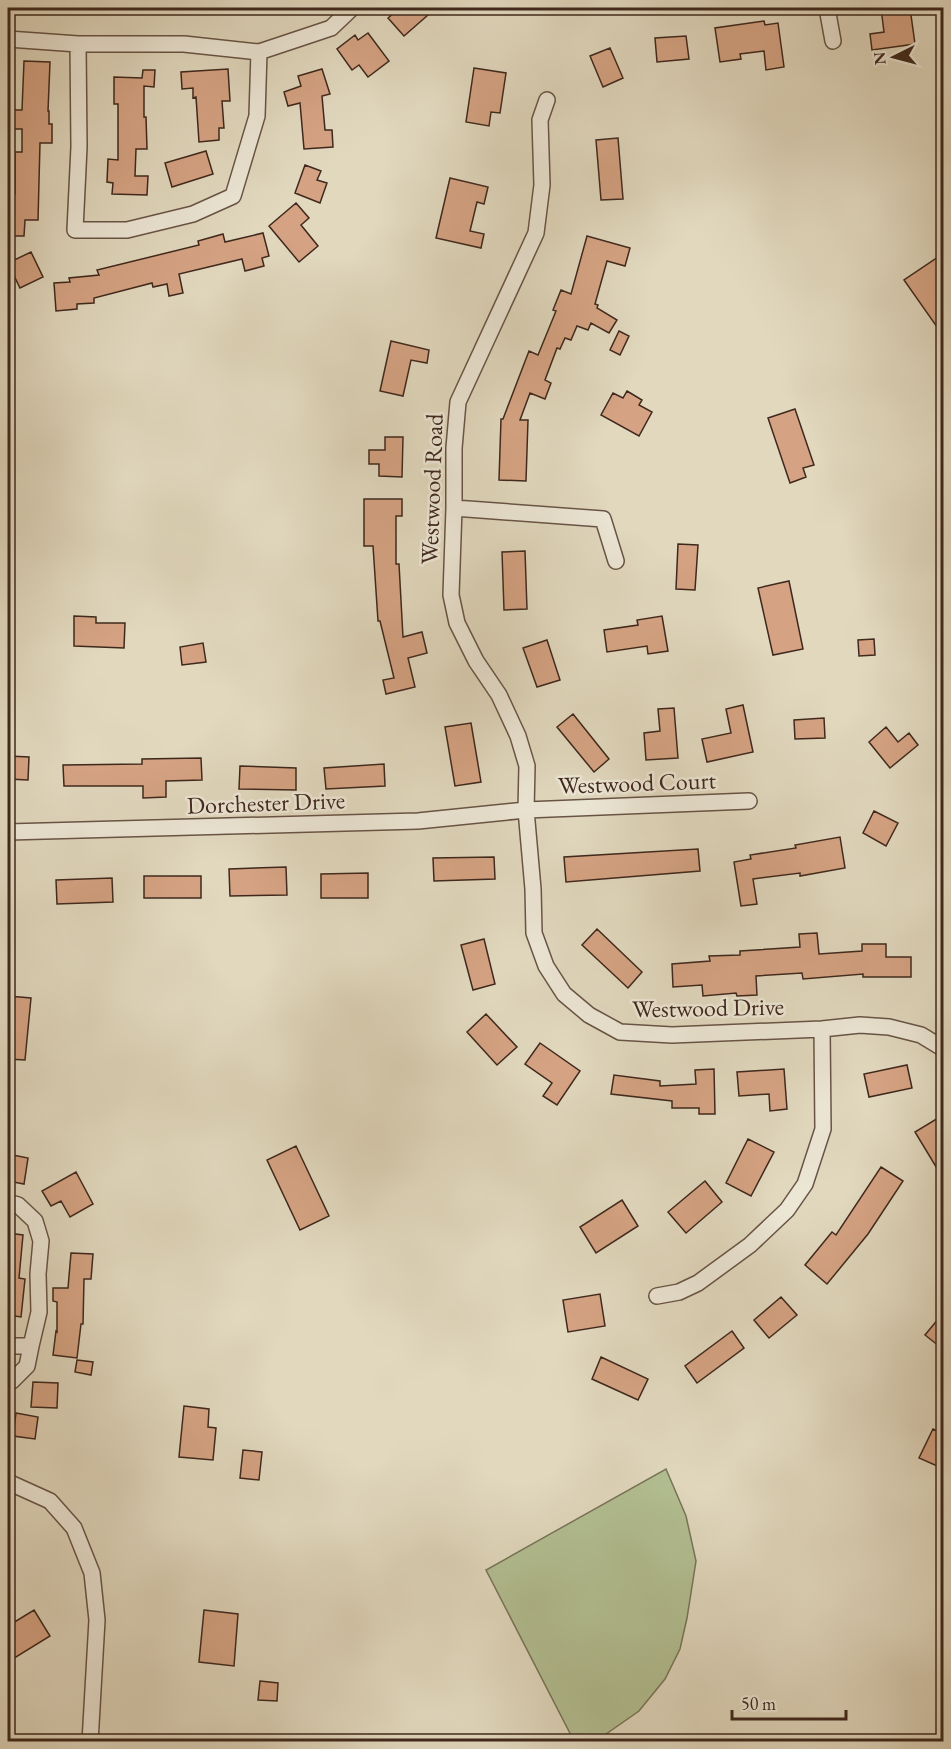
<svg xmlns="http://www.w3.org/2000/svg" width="951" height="1749" font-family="'EB Garamond',serif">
<rect width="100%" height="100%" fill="#e1d8be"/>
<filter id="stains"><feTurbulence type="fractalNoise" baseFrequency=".00333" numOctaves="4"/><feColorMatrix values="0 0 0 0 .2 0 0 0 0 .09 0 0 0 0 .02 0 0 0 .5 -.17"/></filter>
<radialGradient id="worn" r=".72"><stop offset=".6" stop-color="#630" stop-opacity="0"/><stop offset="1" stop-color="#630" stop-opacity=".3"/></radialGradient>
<path fill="#b2bf92" stroke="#787458" stroke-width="1.5" d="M666,1469L686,1516L696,1561L687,1618L680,1649L665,1679L639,1711L596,1741H574L486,1570Z"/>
<path fill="#d5a383" stroke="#3f281d" stroke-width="1.5" d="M400,8H436L404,36L388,18Z
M881,8H910L915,44L872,50L870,34L884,32Z
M764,21L765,25L778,23L784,67L766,70L764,51L740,54L741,59L720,62L715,28Z
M368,33L389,61L368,77L359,65L352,70L337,49L355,35L358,40Z
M686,36L689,59L657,62L655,38Z
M610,48L623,78L603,87L590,56Z
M24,61L50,62L48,111H49V124H52V143H40L38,220H25L24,236H8V194H15V152H22V129H8V110H22Z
M474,68L506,73L500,113L491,112L489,126L466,122Z
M228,69L230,101H222L224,128H219V140L199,142L196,97L193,98V88L182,89L181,72Z
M322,69L330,94L322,96L325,130H332L333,147L304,149L300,103L288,106L284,92L301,86L298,76Z
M143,70H155L154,87L144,86V117H146L147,149H136L135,176H148L147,195L112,194L113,183L107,182L108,159L118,160V104H114V77L142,78Z
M618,138L623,199L601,200L596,140Z
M206,151L213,174L172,187L165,163Z
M305,165L321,171L317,180L327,183L320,203L295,193Z
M450,178L488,187L484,204L477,202L470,231L484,234L481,248L436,238Z
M296,203L309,218L301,225L318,246L299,262L269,226Z
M263,233L269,256L262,258L264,266L245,271L242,259L179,274L183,293L169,296L167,284L153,287L152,283L94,298V303L77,304V309L56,311L54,283L70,282L69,278L99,275L97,270L199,245L198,241L223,234L225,242Z
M587,236L630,248L625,266L607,261L595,304L598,305L597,308L617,320L609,333L591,323L588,330L577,326L571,340L565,338L560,349L557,348L545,380L551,383L545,399L530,393L520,420H528L526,481L499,480L501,419H503L529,351L538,355L556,311L553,310L561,290L571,294Z
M31,252L43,277L20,288L8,263Z
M944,253V337L904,280Z
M619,331L629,336L620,355L610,350Z
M391,341L429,350L427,363L411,360L403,396L380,391Z
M627,391L642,400L639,405L652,412L639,436L601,415L613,393L623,398Z
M795,409L814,465L803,468L806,477L790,483L768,418Z
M385,437H403L402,477L379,476V464H369V450H385Z
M364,499H402V516H396V564H399L403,637L422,632L427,653L408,658L415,687L386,694L383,680L394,678L380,621H378L373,546H364Z
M678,544L698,545L695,590L676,589Z
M525,551L527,609L504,610L502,552Z
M789,581L803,649L773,655L758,588Z
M74,616L96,617V623H125L124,648L74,646Z
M662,616L668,651L648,654L647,646L607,652L604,630L638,625L637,620Z
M874,639L875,655L859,656L858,640Z
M547,640L560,680L537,687L523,648Z
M203,643L206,662L182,665L180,647Z
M743,705L753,752L707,762L702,739L731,733L726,709Z
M674,708L678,758L646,760L644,733L660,731L658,709Z
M573,714L609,759L594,772L557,727Z
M824,718L825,738L795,739L794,720Z
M471,723L481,782L455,786L445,727Z
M886,727L898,742L909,733L918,745L890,768L869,742Z
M8,756L29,757L28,780L8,779Z
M201,758L202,780L166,781V797L143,798V786H64L63,765L142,764V759Z
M384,764L385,786L326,789L324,768Z
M240,766L296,768V790L239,789Z
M874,811L898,823L886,846L863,833Z
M840,837L845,868L800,876V873L753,879L757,904L741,906L734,862L751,859L750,855L796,848L795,845Z
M698,849L700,871L566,882L564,857Z
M494,857L495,879L434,881L433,858Z
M286,867L287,895L230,896L229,869Z
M368,873V898H321V874Z
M144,876H201V898H144Z
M112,878L113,902L57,904L56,880Z
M597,929L642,972L628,988L582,945Z
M817,933L819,954L862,951V944H886V957H911V977H863V974L803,979L802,973L756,976L757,995L737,996L736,993L703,996L702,985L673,987L672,964L710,961L709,956L740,955V951L800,947L799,934Z
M484,939L495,984L473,990L461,945Z
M8,996L31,998L25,1060L8,1059Z
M486,1014L517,1047L497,1065L467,1032Z
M540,1043L580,1071L557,1105L543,1096L552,1083L525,1064Z
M907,1065L912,1088L869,1097L864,1074Z
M714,1069L715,1114H699V1108H672V1101L611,1094L614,1075L660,1081V1086L696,1084L695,1070Z
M784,1069L787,1109L770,1111L769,1094L739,1096L737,1072Z
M938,1118L944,1128V1180L915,1132Z
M748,1139L774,1152L751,1196L726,1183Z
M296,1146L329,1216L300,1230L267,1160Z
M8,1154L28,1158L24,1184L8,1181Z
M881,1167L903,1181L868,1234L827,1284L805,1265L832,1232L836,1235Z
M76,1172L93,1204L70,1217L61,1201L51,1206L42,1191Z
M705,1181L722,1202L686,1233L668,1212Z
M622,1200L638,1226L596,1253L580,1227Z
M8,1233L23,1235L19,1278L25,1279L21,1317L8,1315Z
M71,1253L93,1254L91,1279H84L83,1324H81L77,1358L53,1355L56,1331L57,1332V1302L53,1301V1288H68Z
M600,1294L605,1326L568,1332L563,1300Z
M781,1297L797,1315L769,1338L754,1320Z
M944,1312V1350L925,1335Z
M732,1331L744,1348L697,1383L685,1366Z
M601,1357L648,1379L638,1400L592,1379Z
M77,1360L93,1362L91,1375L75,1372Z
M33,1382L58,1383L57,1408L31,1407Z
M184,1406L209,1409L208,1427L216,1428L213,1460L179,1457Z
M16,1413L38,1417L35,1439L13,1436Z
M933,1429L944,1434V1469L919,1458Z
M243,1450L262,1452L259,1480L240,1478Z
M34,1610L50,1636L8,1662V1626Z
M204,1610L238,1614L234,1666L199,1662Z
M260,1681L278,1683L277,1701L258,1700Z"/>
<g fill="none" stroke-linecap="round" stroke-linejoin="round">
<defs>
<path id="street" d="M827,8L833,41
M8,39L78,44H184L259,52L331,28L352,8
M78,44L79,147L75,230H127L193,214L233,196L257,116L259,52
M547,100L540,120L542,185L536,233L458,402L454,448V508L451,595L457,623L476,661L499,695L518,736L527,766L526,810L533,889L534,933L546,966L564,994L589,1015L620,1032L672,1035L822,1029L860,1025L889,1027L921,1035L944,1049
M454,508L603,519L616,561
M8,832L418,821L526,810L749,801
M8,1202L18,1205L35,1221L41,1241L38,1274L39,1312L31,1346L27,1366L12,1381L8,1382
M657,1296L679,1292L698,1283L750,1245L787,1210L805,1184L823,1129L822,1029
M8,1346H31
M8,1482L50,1501L74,1528L92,1573L97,1620L90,1742"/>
</defs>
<use href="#street" stroke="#685445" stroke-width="18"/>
<use href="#street" stroke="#ece6d5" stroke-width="15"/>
</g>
<g text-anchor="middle" stroke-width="5" stroke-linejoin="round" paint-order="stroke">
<g font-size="24" fill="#3f281d" stroke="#ece6d5">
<text transform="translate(432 489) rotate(-88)" y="8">Westwood Road</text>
<text transform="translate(637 783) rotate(-2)" y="8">Westwood Court</text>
<text transform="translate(266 803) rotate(-2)" y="8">Dorchester Drive</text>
<text transform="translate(708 1008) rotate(-1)" y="8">Westwood Drive</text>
</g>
</g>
<rect width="951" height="1749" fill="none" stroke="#e1d8be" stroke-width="30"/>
<rect x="9" y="9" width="933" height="1731" fill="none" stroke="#3f281d" stroke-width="3"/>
<rect x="15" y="15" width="921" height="1719" fill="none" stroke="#3f281d" stroke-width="1.5"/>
<g transform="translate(894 57) rotate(264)" stroke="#ece6d5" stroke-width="4.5" paint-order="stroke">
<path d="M0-4.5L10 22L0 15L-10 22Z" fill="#3f281d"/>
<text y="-9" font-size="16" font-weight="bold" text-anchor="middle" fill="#3f281d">N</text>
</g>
<path d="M732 1710v9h114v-9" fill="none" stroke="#3f281d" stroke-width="3"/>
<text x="741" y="1710" font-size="18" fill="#3f281d" stroke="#ece6d5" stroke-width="4.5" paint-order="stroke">50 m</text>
<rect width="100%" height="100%" filter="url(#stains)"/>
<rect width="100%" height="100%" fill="url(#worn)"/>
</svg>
